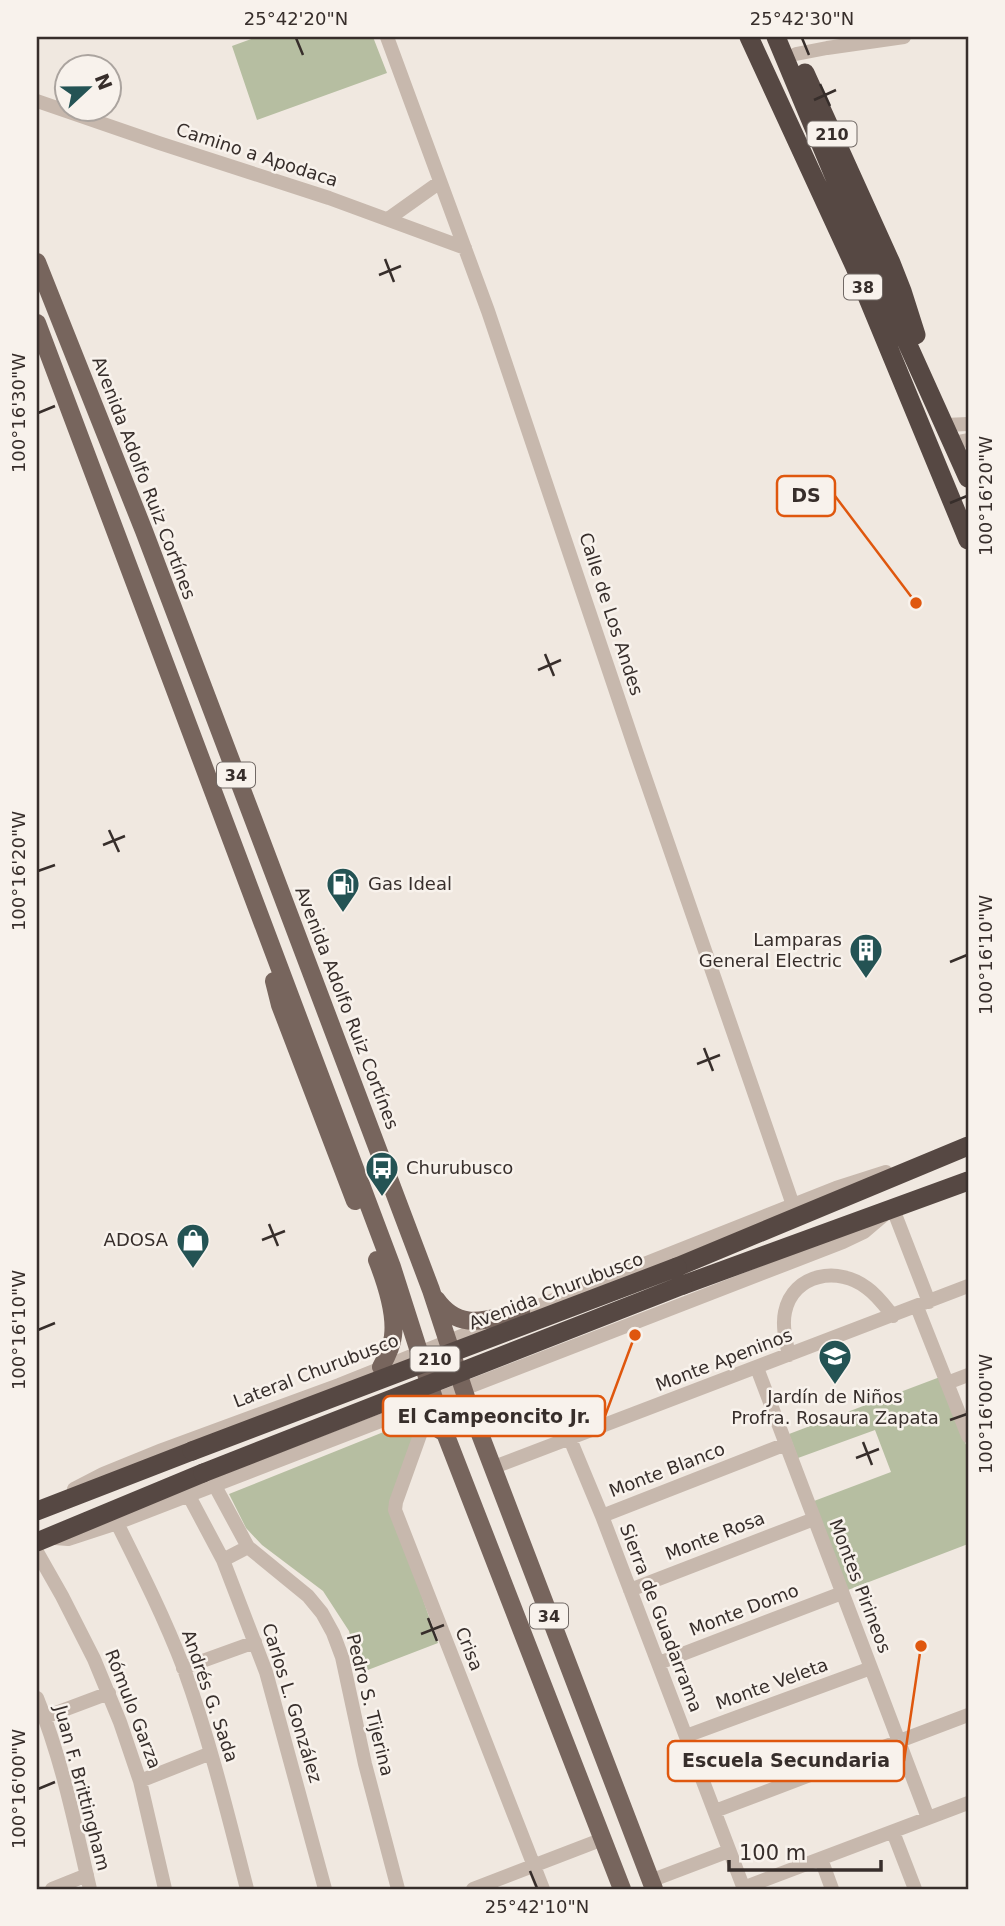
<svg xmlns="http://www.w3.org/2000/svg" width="1005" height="1926" font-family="'DejaVu Sans',sans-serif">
<rect width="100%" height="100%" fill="#f0e8e0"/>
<path fill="#b6bea1" d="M257,37H373L387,73L257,120L232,46Z
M940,1377L968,1450V1544L848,1590L814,1501L891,1472L875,1430L798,1458L789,1434Z
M418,1425L390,1503L438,1643L360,1673L349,1631L323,1591L262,1545L246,1528L229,1494L396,1427Z"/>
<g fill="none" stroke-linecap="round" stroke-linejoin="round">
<path stroke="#c7b8ad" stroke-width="14" d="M387,37L488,311L637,754L793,1205
M796,54L827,48L904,37
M37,101L159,143L329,198L465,248
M388,219L440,182
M945,425L968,424
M953,443L968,440
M893,1209L929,1302
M917,1307L968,1436
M513,1316L836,1188L886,1172
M789,1355C786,1342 782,1326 785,1312C793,1273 839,1266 867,1288C877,1295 885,1306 893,1316
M757,1368L928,1818
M947,1383L968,1375
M425,1421L396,1502L395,1510L543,1889
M570,1439L602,1516L744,1889
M494,1467L968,1286
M215,1486L248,1547L308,1596L322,1613L333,1633L342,1657L365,1764L398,1889
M74,1489L103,1474L162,1450L339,1385L494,1323
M189,1496L223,1560L266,1672L325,1889
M602,1516L786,1444
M117,1523C141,1571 165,1619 184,1669C210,1741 228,1815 247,1889
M55,1538L68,1539L117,1523L843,1242L864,1232L884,1215
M37,1552L62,1596L94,1659L120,1722L140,1781L165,1889
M223,1560L248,1547
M630,1590L814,1519
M659,1663L842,1593
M183,1668L255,1642
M37,1698C62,1759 75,1825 90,1889
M45,1717L109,1693
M686,1736L871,1668
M140,1781L211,1753
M715,1811L968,1715
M893,1832L915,1889
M821,1859L832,1889
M650,1881L729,1851
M743,1888L968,1803
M52,1889L87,1875
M473,1889L603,1839"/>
<path stroke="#77655d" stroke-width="18" d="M37,262L144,531L252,816L431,1290L467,1400L654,1889
M37,323L392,1267L445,1433L622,1889
M274,981L280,1005L355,1201
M377,1260C386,1283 396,1312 393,1336C392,1347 386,1358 381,1367
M436,1299C460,1333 487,1319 521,1312
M400,1414L425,1421L445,1433"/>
<path stroke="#564843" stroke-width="19" d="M749,37L855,267L968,540
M776,37L863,245L968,478
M805,73L891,263L902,291L916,335
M677,1267L968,1146
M683,1285L968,1181
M37,1511L192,1451
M37,1542L203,1473"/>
<path stroke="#564843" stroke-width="19" d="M192,1451L677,1267
M203,1473L683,1285"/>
</g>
<path fill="none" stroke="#372e2b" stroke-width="2.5" d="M296,38L303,55M802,38L809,55M820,84L830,106M814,100L836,90M385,259L394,282M379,275L401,266M38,413L55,406M950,503L967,496M545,654L554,676M538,670L561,660M109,830L119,852M103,845L125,836M38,871L55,865M950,962L967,955M704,1048L713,1071M697,1064L720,1055M269,1224L278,1246M262,1240L285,1231M38,1330L55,1323M950,1420L967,1414M863,1442L872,1465M856,1458L879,1449M428,1618L437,1641M421,1634L444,1625M38,1789L55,1782M530,1871L537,1888"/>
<defs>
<symbol id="fuel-pin" viewBox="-11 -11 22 30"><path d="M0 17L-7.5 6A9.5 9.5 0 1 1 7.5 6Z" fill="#245354" stroke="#f8f2ec"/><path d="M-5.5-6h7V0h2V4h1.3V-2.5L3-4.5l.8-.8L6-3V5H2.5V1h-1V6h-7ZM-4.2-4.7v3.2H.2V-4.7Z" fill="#fff"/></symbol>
<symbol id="building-pin" viewBox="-11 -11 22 30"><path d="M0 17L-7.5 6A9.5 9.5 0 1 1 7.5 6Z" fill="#245354" stroke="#f8f2ec"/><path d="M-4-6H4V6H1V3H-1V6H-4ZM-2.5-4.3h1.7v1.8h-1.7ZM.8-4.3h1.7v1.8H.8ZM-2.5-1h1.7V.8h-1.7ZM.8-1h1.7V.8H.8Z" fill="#fff"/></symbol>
<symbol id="bus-pin" viewBox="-11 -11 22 30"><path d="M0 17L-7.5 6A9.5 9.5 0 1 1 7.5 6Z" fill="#245354" stroke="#f8f2ec"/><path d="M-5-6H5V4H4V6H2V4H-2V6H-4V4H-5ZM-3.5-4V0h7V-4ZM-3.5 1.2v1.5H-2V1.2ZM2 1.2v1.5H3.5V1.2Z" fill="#fff"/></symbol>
<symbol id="shop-pin" viewBox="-11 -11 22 30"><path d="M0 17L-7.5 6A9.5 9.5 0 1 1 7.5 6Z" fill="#245354" stroke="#f8f2ec"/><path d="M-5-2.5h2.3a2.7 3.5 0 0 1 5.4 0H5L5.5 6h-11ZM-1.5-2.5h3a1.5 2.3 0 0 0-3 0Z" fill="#fff"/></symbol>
<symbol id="school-pin" viewBox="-11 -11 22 30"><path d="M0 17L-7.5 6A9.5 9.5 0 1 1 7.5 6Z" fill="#245354" stroke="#f8f2ec"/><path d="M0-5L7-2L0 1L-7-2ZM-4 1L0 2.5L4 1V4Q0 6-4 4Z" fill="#fff"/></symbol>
</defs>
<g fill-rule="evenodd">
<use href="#fuel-pin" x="324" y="865" width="38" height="52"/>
<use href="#building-pin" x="847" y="931" width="38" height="52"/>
<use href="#bus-pin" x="363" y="1149" width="38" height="52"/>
<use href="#shop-pin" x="174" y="1221" width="38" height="52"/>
<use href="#school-pin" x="816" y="1337" width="38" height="52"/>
</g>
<g text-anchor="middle" stroke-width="5" stroke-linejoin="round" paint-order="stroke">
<g fill="#f8f2ec" stroke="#716965" stroke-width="2">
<rect x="807.5" y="121.5" width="49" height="25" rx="5"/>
<rect x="844" y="274.5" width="38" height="25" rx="5"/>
<rect x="217" y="762.5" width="38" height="25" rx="5"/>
<rect x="410.5" y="1346.5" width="49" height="25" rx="5"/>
<rect x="530" y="1603.5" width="38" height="25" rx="5"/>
</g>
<g font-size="16" font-weight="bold" fill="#372e2b">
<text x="832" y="140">210</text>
<text x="863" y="293">38</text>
<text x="236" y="781">34</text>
<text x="435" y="1365">210</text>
<text x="549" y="1622">34</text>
</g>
<g font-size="18" fill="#372e2b" stroke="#f8f2ec">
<text transform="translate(257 155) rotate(18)" y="6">Camino a Apodaca</text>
<text transform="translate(144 478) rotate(69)" y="6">Avenida Adolfo Ruiz Cortínes</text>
<text transform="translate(611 614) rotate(72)" y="6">Calle de Los Andes</text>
<text transform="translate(347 1008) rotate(69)" y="6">Avenida Adolfo Ruiz Cortínes</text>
<text transform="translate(556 1291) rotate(-21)" y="6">Avenida Churubusco</text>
<text transform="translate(724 1360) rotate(-21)" y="6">Monte Apeninos</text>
<text transform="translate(316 1371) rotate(-21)" y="6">Lateral Churubusco</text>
<text transform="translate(667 1470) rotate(-21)" y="6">Monte Blanco</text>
<text transform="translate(715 1536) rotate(-21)" y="6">Monte Rosa</text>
<text transform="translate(860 1586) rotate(69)" y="6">Montes Pirineos</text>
<text transform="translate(744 1610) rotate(-21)" y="6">Monte Domo</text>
<text transform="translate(661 1618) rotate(69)" y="6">Sierra de Guadarrama</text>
<text transform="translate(469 1649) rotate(68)" y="6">Crisa</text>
<text transform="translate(772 1684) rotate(-20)" y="6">Monte Veleta</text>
<text transform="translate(210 1696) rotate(71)" y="6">Andrés G. Sada</text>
<text transform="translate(292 1703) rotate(73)" y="6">Carlos L. González</text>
<text transform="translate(370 1705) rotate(76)" y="6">Pedro S. Tijerina</text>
<text transform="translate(133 1709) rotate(69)" y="6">Rómulo Garza</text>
<text transform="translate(82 1788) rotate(75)" y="6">Juan F. Brittingham</text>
</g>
<g font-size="18" fill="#372e2b" stroke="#f8f2ec" text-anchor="start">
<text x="368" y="890">Gas Ideal</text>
<text x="842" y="946" text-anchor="end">Lamparas<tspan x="842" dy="21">General Electric</tspan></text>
<text x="406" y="1174">Churubusco</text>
<text x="168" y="1246" text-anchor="end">ADOSA</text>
<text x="835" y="1403" text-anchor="middle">Jardín de Niños<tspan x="835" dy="21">Profra. Rosaura Zapata</tspan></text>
</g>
</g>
<path fill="none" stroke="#df570e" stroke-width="2.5" d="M916 603L835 496M635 1335L605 1416M921 1646L904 1761"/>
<g fill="#df570e" stroke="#f8f2ec" stroke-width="2.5">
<circle cx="916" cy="603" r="7"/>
<circle cx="635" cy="1335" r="7"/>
<circle cx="921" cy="1646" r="7"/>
</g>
<g fill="#f8f2ec" stroke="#df570e" stroke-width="2.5">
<rect x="777" y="476" width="58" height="40" rx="7"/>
<rect x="383" y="1396" width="222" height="40" rx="7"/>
<rect x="668" y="1741" width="236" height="40" rx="7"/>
</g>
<g font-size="19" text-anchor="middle" font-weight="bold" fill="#372e2b">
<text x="806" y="502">DS</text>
<text x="494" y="1423">El Campeoncito Jr.</text>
<text x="786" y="1767">Escuela Secundaria</text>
</g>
<rect width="1005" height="1926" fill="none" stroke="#f8f2ec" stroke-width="77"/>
<g transform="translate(88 88) rotate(68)"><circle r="33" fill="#f8f2ec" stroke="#aba49f" stroke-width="2"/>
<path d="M0-5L12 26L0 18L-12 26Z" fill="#245354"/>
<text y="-10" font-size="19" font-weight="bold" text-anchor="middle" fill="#372e2b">N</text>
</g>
<path d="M729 1860v10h152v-10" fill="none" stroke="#372e2b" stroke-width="3.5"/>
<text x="739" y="1860" font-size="21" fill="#372e2b" stroke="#f8f2ec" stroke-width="5" paint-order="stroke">100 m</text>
<rect x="38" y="38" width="929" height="1850" fill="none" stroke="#372e2b" stroke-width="2.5"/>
<g font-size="18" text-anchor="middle" fill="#372e2b">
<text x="296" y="25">25°42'20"N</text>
<text x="802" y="25">25°42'30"N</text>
<text transform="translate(19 413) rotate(-90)" y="6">100°16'30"W</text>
<text transform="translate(986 496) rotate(-90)" y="6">100°16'20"W</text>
<text transform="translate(19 871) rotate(-90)" y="6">100°16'20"W</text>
<text transform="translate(986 955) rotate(-90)" y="6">100°16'10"W</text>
<text transform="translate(19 1330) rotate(-90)" y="6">100°16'10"W</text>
<text transform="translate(986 1414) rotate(-90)" y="6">100°16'00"W</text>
<text transform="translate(19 1789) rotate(-90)" y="6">100°16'00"W</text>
<text x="537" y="1913">25°42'10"N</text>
</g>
</svg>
